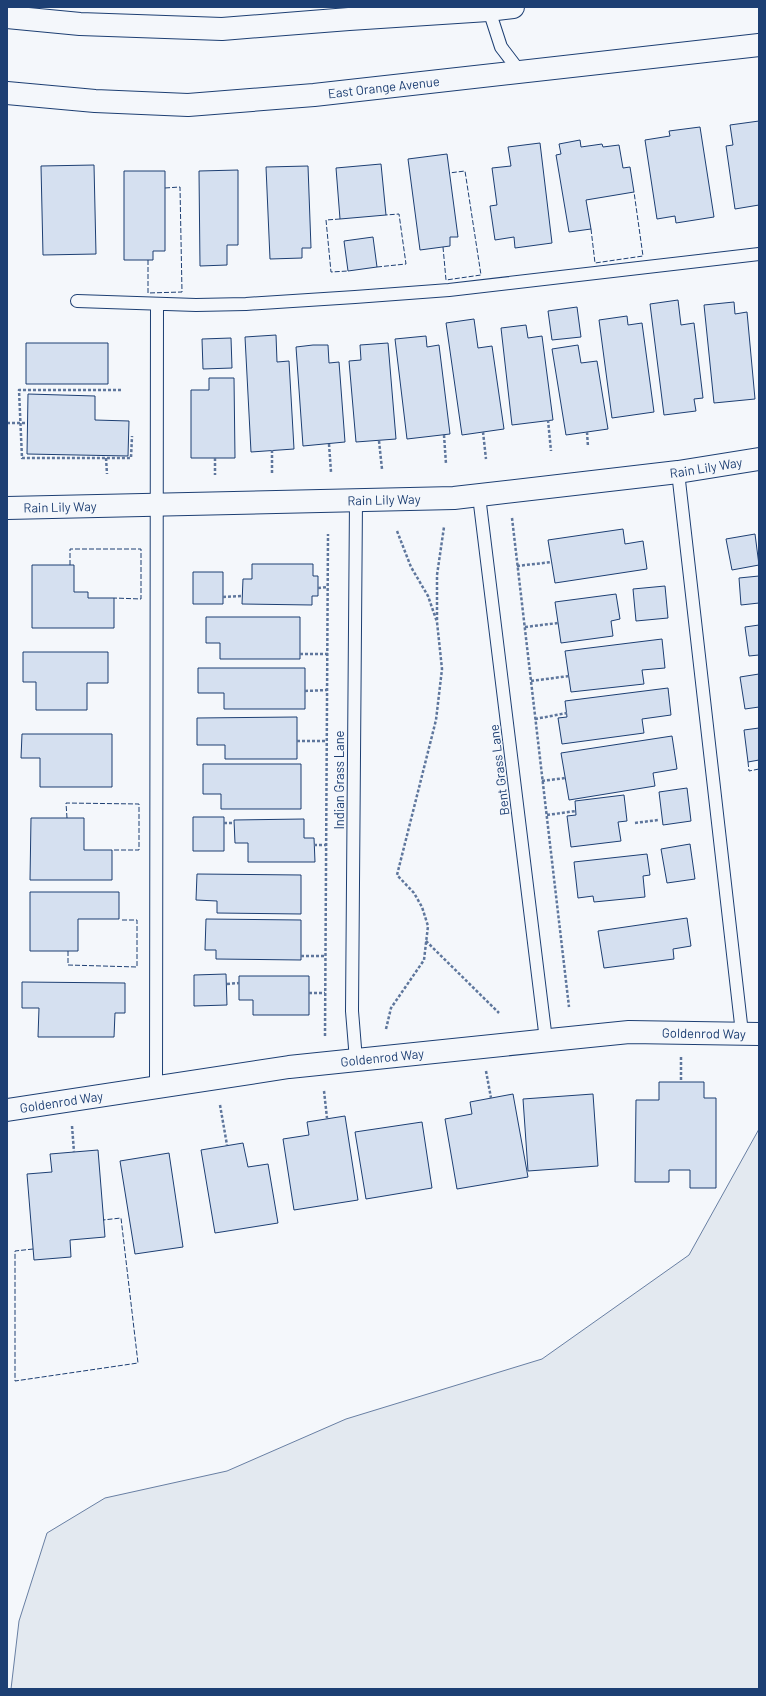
<svg xmlns="http://www.w3.org/2000/svg" width="766" height="1696" font-family="Barlow,sans-serif">
<rect width="100%" height="100%" fill="#f4f7fb"/>
<path fill="#e3e9f0" stroke="#687fa3" d="M759,1129V1689H11L19,1621L47,1533L105,1498L227,1471L346,1419L542,1359L689,1255Z"/>
<path fill="#d5e0f0" stroke="#1d3f73" d="M759,121V205L735,209L726,146L733,145L730,125Z
M700,127L714,217L676,223L675,216L657,219L645,140L670,136L669,131Z
M580,140L581,147L602,144L603,147L619,145L623,168L630,167L634,192L586,200L591,229L569,232L556,155L561,154L559,144Z
M540,143L552,243L515,248L514,237L495,240L490,206L497,205L492,168L511,166L508,147Z
M447,154L458,237H450V246L420,250L408,159Z
M381,164L386,215L340,219L336,168Z
M94,165L96,254L43,255L41,166Z
M308,166L311,248H302V258L270,259L266,167Z
M238,170V245H227V265L200,266L199,171Z
M124,171H165V251H153V260H124Z
M373,237L377,267L348,271L344,241Z
M678,300L681,325L694,323L703,398L694,399L696,411L664,415L650,304Z
M734,302L735,314L747,312L755,399L714,403L704,305Z
M577,307L581,337L552,340L548,311Z
M627,316L628,325L642,323L654,412L612,418L599,320Z
M474,319L478,348L492,346L504,429L462,435L446,323Z
M526,325L528,338L542,336L553,420L512,425L501,328Z
M276,335L277,362L289,361L294,449L251,452L245,337Z
M426,336L427,347L439,345L450,434L407,439L395,339Z
M231,338L232,368L203,369L202,339Z
M26,343H108V384H26Z
M388,343L396,439L356,442L349,361L361,360L360,345Z
M313,345H328L329,363L339,362L345,442L303,446L296,347Z
M578,345L581,363L597,361L608,429L566,435L552,349Z
M209,378H234L235,458H191V390H209Z
M28,394L95,396V420L129,421L128,456L27,454Z
M623,529L625,544L643,541L647,569L555,583L548,540Z
M755,534L759,565L732,570L726,539Z
M252,564H313V576H318V596H312V605L242,604L243,579H252Z
M32,565H74V592H88V598H114V628H32Z
M193,572H223V604H193Z
M759,576V603L741,605L739,578Z
M665,586L668,618L636,621L633,589Z
M616,594L620,619L611,621L613,636L561,643L555,602Z
M206,617H300V659H220V643H206Z
M759,625V655L749,656L745,627Z
M662,639L665,668L642,670L644,684L571,692L565,651Z
M23,652H108V683H87V710H36V682H23Z
M198,668H305V709H224V693H198Z
M759,674V707L745,709L740,677Z
M668,688L671,715L642,719L644,733L562,744L558,718L567,717L565,701Z
M297,717V759H225V745H197V718Z
M759,728V760L748,762L744,730Z
M22,734H112V787H40V758H21Z
M672,736L677,769L653,773L655,786L569,800L561,753Z
M203,764H301V809H221V794H203Z
M687,788L691,821L663,825L659,792Z
M624,795L627,821L618,822L621,841L571,847L567,816L576,815L575,801Z
M193,817H224V851H193Z
M31,818H84V850H112V880H30Z
M304,819V838H314L315,862H248V843H235L234,820Z
M690,844L695,879L667,883L661,849Z
M647,854L650,875L643,876L645,897L594,902L593,896L578,898L574,862Z
M197,874L301,875V914L217,913V901L196,900Z
M30,892H119V919H78V951H30Z
M687,918L691,946L673,949L674,959L604,968L598,931Z
M206,919L301,920V960L216,959V950H205Z
M226,974L227,1005L194,1006V975Z
M239,976H309V1015H253V1000H239Z
M22,982L125,983V1013H115L114,1037H38L39,1008H22Z
M659,1082H704V1098H716V1188H690V1170H669V1182H635L636,1100H659Z
M513,1094L528,1177L457,1189L445,1119L472,1114L470,1102Z
M593,1094L598,1166L528,1171L523,1099Z
M345,1116L358,1200L294,1210L283,1139L309,1135L307,1122Z
M422,1122L432,1188L366,1199L355,1132Z
M243,1143L248,1167L268,1164L278,1223L215,1233L201,1150Z
M98,1150L105,1237L70,1240L71,1257L34,1260L27,1174L52,1172L50,1154Z
M169,1153L183,1247L135,1254L120,1161Z"/>
<g fill="none" stroke-linecap="round" stroke-linejoin="round">
<defs>
<path id="service" d="M488,7L501,47L520,72
M77,301L196,305L246,304L355,297L449,290L759,254
M678,472L742,1033
M479,496L546,1040
M356,501L352,1011L356,1060
M156,1088L157,304"/>
<g id="minor">
<path id="s1" d="M7,508L454,498L678,472L759,459"/>
<path id="s2" d="M7,1110L289,1067L540,1041L629,1032L759,1034"/>
</g>
<g id="tertiary">
<path d="M7,17L80,24L222,29L349,19L488,10L513,7"/>
<path id="s3" d="M7,93L95,101L188,105L314,95L759,45"/>
</g>
</defs>
<use href="#service" stroke="#1d3f73" stroke-width="14"/>
<use href="#minor" stroke="#1d3f73" stroke-width="24"/>
<use href="#tertiary" stroke="#1d3f73" stroke-width="24"/>
<path stroke="#5e769c" stroke-width="2.5" stroke-dasharray="3 2" stroke-linecap="butt" d="M121,390H19L22,458H131L132,436
M548,420L551,451
M7,423H27
M483,432L486,459
M587,432L588,447
M444,435L446,464
M379,441L382,469
M329,444L331,472
M272,450V474
M106,458L107,474
M215,458V475
M512,518L569,1007
M517,566L552,562
M318,588L328,587
M223,597L242,596
M437,620V575L444,527
M525,627L558,623
M300,654H328
M531,681L569,676
M305,691L327,690
M535,719L567,713
M297,741H327
M542,781L565,778
M547,815L576,811
M224,823H234
M635,823L658,820
M314,845H326
M426,941L499,1013
M301,956H325
M227,984L239,983
M309,993H325
M386,1029L391,1008L424,960L428,926L422,907L414,893L397,875L436,720L442,669L437,622L428,596L411,567L397,531
M325,1036L328,534
M681,1057V1082
M486,1071L491,1098
M324,1091L327,1118
M220,1105L227,1145
M72,1126L74,1152"/>
<use href="#service" stroke="#f4f7fb" stroke-width="12"/>
<use href="#minor" stroke="#f4f7fb" stroke-width="22"/>
<use href="#tertiary" stroke="#f4f7fb" stroke-width="22"/>
<path stroke="#1d3f73" stroke-width="1" stroke-dasharray="5 2" stroke-linecap="butt" d="M340,219L326,220L331,272L348,271
M591,229L595,263L643,256L634,192
M443,247L446,280L481,275L465,171L449,173
M148,260V293L182,292L180,187L165,188
M377,267L406,264L399,214L386,215
M70,565V549H141V599L114,598
M748,762L749,771L759,769
M67,818L66,803L139,804V850H112
M68,951V965L137,967V920H121
M33,1249L15,1251V1381L138,1363L121,1218L103,1220"/>
</g>
<g text-anchor="middle" stroke-width="3" stroke-linejoin="round" paint-order="stroke">
<g font-size="13" fill="#1d3f73" stroke="#f4f7fb">
<text dy="5" stroke="none"><textPath href="#s3" startOffset="378">East Orange Avenue</textPath></text>
<text dy="5" stroke="none"><textPath href="#s1" startOffset="701">Rain Lily Way</textPath></text>
<text dy="5" stroke="none"><textPath href="#s1" startOffset="377">Rain Lily Way</textPath></text>
<text dy="5" stroke="none"><textPath href="#s1" startOffset="53">Rain Lily Way</textPath></text>
<text transform="translate(499 770) rotate(-97)" y="5">Bent Grass Lane</text>
<text transform="translate(339 780) rotate(-90)" y="5">Indian Grass Lane</text>
<text dy="5" stroke="none"><textPath href="#s2" startOffset="702">Goldenrod Way</textPath></text>
<text dy="5" stroke="none"><textPath href="#s2" startOffset="379">Goldenrod Way</textPath></text>
<text dy="5" stroke="none"><textPath href="#s2" startOffset="55">Goldenrod Way</textPath></text>
</g>
</g>
<rect width="766" height="1696" fill="none" stroke="#1d3f73" stroke-width="16"/>
</svg>
